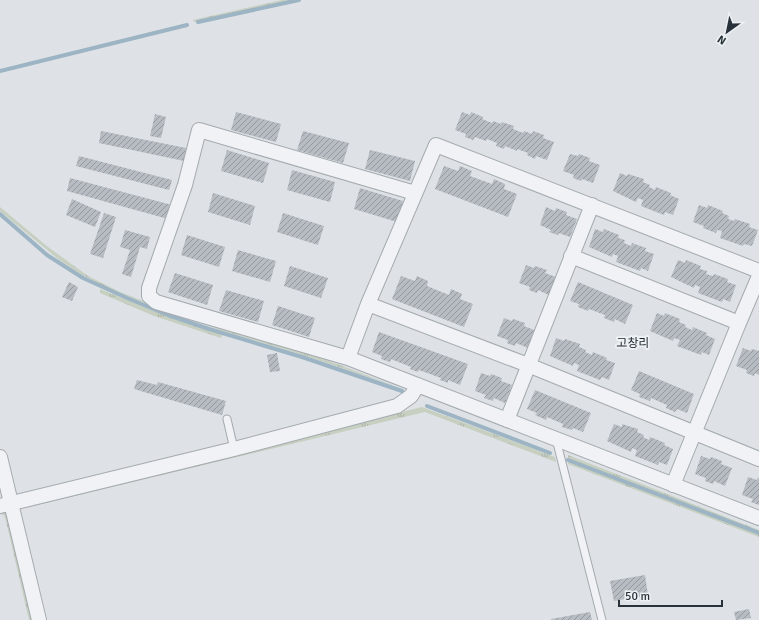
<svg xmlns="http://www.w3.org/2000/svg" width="759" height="620" font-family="Signika,'Noto Sans KR',sans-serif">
<defs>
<pattern id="grass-tufts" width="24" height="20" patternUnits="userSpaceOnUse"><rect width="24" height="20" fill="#c6cfc0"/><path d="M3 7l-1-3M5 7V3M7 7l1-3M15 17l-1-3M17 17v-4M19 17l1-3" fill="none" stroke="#aab2a6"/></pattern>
<pattern id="building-hatch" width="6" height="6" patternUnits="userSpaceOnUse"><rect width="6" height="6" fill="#b6bcc2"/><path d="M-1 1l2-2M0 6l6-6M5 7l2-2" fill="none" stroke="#94999f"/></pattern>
</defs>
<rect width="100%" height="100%" fill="#dee2e6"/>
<path fill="url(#grass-tufts)" d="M282,0H294L194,22L193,20Z
M0,207L48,247L88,276L120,292L151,304L324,359L398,387L300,354L223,331L152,306L114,291L82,275L58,259L0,211Z
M100,289L159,313L222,335L221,338L154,316L100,293Z
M422,407L555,457L556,462L425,412L29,507L33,504Z
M568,455L759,530V537L568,464Z
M0,509L6,512L34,620H29L6,521L4,515L0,514Z"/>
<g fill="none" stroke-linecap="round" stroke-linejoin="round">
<path stroke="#9cb4c3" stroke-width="4" d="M198,22L299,0
M0,71L187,25
M0,214L47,255L83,278L127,298L168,315L209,329L302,357L402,391
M427,406L550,453
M568,460L759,533"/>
</g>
<path fill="url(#building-hatch)" d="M236,112L281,124L276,142L231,130Z
M462,112L470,115L471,112L483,117L482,119L492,123L493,121L501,124L502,122L514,126L513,129L523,133L524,131L532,134L533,131L544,135L543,138L554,142L547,160L536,156L535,159L527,155L528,153L517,149V151L505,146L504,149L496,146L497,143L487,139L486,141L475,137L473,140L465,137L466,134L455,130Z
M155,114L166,117L161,138L150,136Z
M101,131L186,148L184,161L99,143Z
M303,131L349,143L343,163L297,150Z
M227,150L269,163L263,183L221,171Z
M370,150L415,161L410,181L365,169Z
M570,154L578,156L579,154L590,158L589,161L600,165L593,183L582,179L581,181L573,178L574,175L563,171Z
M79,156L172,180L169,190L76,166Z
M444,166L458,171L460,166L472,171L470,176L492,184L494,179L505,184L504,189L517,194L508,217L435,189Z
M292,170L335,182L330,202L287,190Z
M620,173L627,176L628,174L644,179L643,182L650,185L649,187L655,190L656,187L671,193L670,195L679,199L673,215L665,212L664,215L641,206L643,200L638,198L636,202L613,191Z
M70,178L172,205L168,219L67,191Z
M360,188L403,201L397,222L354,209Z
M213,193L255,206L250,225L208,212Z
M72,199L101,212L95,227L66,215Z
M699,205L707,208L708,205L723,211L722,213L729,216L728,219L734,221L735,219L750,224L749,227L758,230L752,246L744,244L743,246L720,238L722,231L717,230L716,233L703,228L704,226L693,222Z
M546,207L555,211L556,208L567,212L566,215L577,219L570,237L559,233L558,235L549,232L551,230L540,225Z
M104,213L116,217L103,258L90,254Z
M283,213L324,226L318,245L277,232Z
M595,229L603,232L604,229L619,235L618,238L625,240L624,243L631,246L632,243L646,248L645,251L654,254L648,271L641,268L640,271L616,262L618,256L613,254L612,257L589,247Z
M125,230L150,237L147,249L140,247L131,277L122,274L130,250L120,247Z
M187,235L225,247L219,267L181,255Z
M238,250L276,261L270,282L232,271Z
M678,260L685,263L686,260L701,266L700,269L707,271L706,274L713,276L714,274L728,279L727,282L736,285L730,302L723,299L722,302L698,293L700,287L695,285L694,288L671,277Z
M526,265L534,268L535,266L547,270L545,273L556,277L549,295L538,290L537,293L529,290L530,287L519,283Z
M290,266L328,278L321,298L284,286Z
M175,273L213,285L207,305L168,292Z
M401,276L415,281L417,276L428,281L427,286L449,295L451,289L462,294L460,299L473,304L464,327L392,299Z
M69,282L78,287L72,301L62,297Z
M578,282L633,305L625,324L615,319L614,322L604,318L605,315L589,309L588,311L578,307L579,304L570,301Z
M226,290L264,301L258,322L219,311Z
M278,306L315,318L309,337L272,325Z
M657,313L664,316L665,313L680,319L679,322L686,325L685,327L692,330L693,327L707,333L706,335L715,339L709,355L702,352L701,355L677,346L680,340L674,338L673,341L650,331Z
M504,318L512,321L513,319L525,323L524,326L534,330L528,348L516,343L515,346L507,343L508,340L497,336Z
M379,332L468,364L460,385L448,380V383L440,380L441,378L419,370L418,372L410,369L411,367L391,359L390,362L381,359L382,356L372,352Z
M556,338L564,341L565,339L580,344L579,347L586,350L585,352L592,355L593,352L607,358L606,360L615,363L609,380L602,377L600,380L577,371L579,365L574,363L573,366L550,356Z
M743,348L751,351L752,349L759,351V375L755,373L754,376L746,373L747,370L736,366Z
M277,353L280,371L270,372L267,355Z
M639,371L694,394L687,413L677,409L675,412L666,408L667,405L651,398L650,401L639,397L640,394L631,390Z
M481,373L490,376L491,374L502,378L501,381L512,385L505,403L494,398L493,401L484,398L486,395L475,391Z
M137,380L157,385L158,382L226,401L222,415L134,389Z
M535,390L591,413L583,432L573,428L572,430L562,427L563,424L547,417L546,420L535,415L537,413L527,409Z
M614,424L622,427V424L638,429L637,432L644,435L643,437L649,440L650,437L665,443L664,445L673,449L667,465L659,462L658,465L635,456L637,450L632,448L631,452L607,441Z
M701,456L710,459L711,457L722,461L721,464L732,468L725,486L714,481L713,484L705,481L706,478L695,474Z
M748,477L757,480L758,478H759V505L751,502L753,499L742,495Z
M645,575L648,595L614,601L610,581Z
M749,609L751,618L736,620L734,612Z
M590,612L592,620H551V619Z"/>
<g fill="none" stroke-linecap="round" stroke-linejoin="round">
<defs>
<path id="lane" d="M227,419L234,449
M556,439L602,620"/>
<path id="street" d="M415,193L199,130L185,185L149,288V296L156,302L348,358L759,518
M571,256L739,323L673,485
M368,304L528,365L759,459
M739,323L759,276
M348,358L368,304L436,145L759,271
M507,420L592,205
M0,457L39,620
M0,506L234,449L397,406L411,396L418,385"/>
</defs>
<use href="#lane" stroke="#a4aaaf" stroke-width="9"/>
<use href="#street" stroke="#a4aaaf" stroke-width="16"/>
<use href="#lane" stroke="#f0f2f5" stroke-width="7"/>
<use href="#street" stroke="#f0f2f5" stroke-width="14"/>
</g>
<g text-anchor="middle" stroke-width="4" stroke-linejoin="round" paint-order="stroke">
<g font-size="12" fill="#1b232c" stroke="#edf1f4">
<text x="633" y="347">고창리</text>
</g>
</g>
<g transform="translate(727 32) rotate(213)" stroke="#edf1f4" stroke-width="3" paint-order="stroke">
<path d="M0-3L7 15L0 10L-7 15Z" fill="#29323b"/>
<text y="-6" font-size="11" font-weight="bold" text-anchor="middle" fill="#29323b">N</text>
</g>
<path d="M619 600v6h103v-6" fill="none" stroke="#29323b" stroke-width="2"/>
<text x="625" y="600" font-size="12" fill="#29323b" stroke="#edf1f4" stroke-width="3" paint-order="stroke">50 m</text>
</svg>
